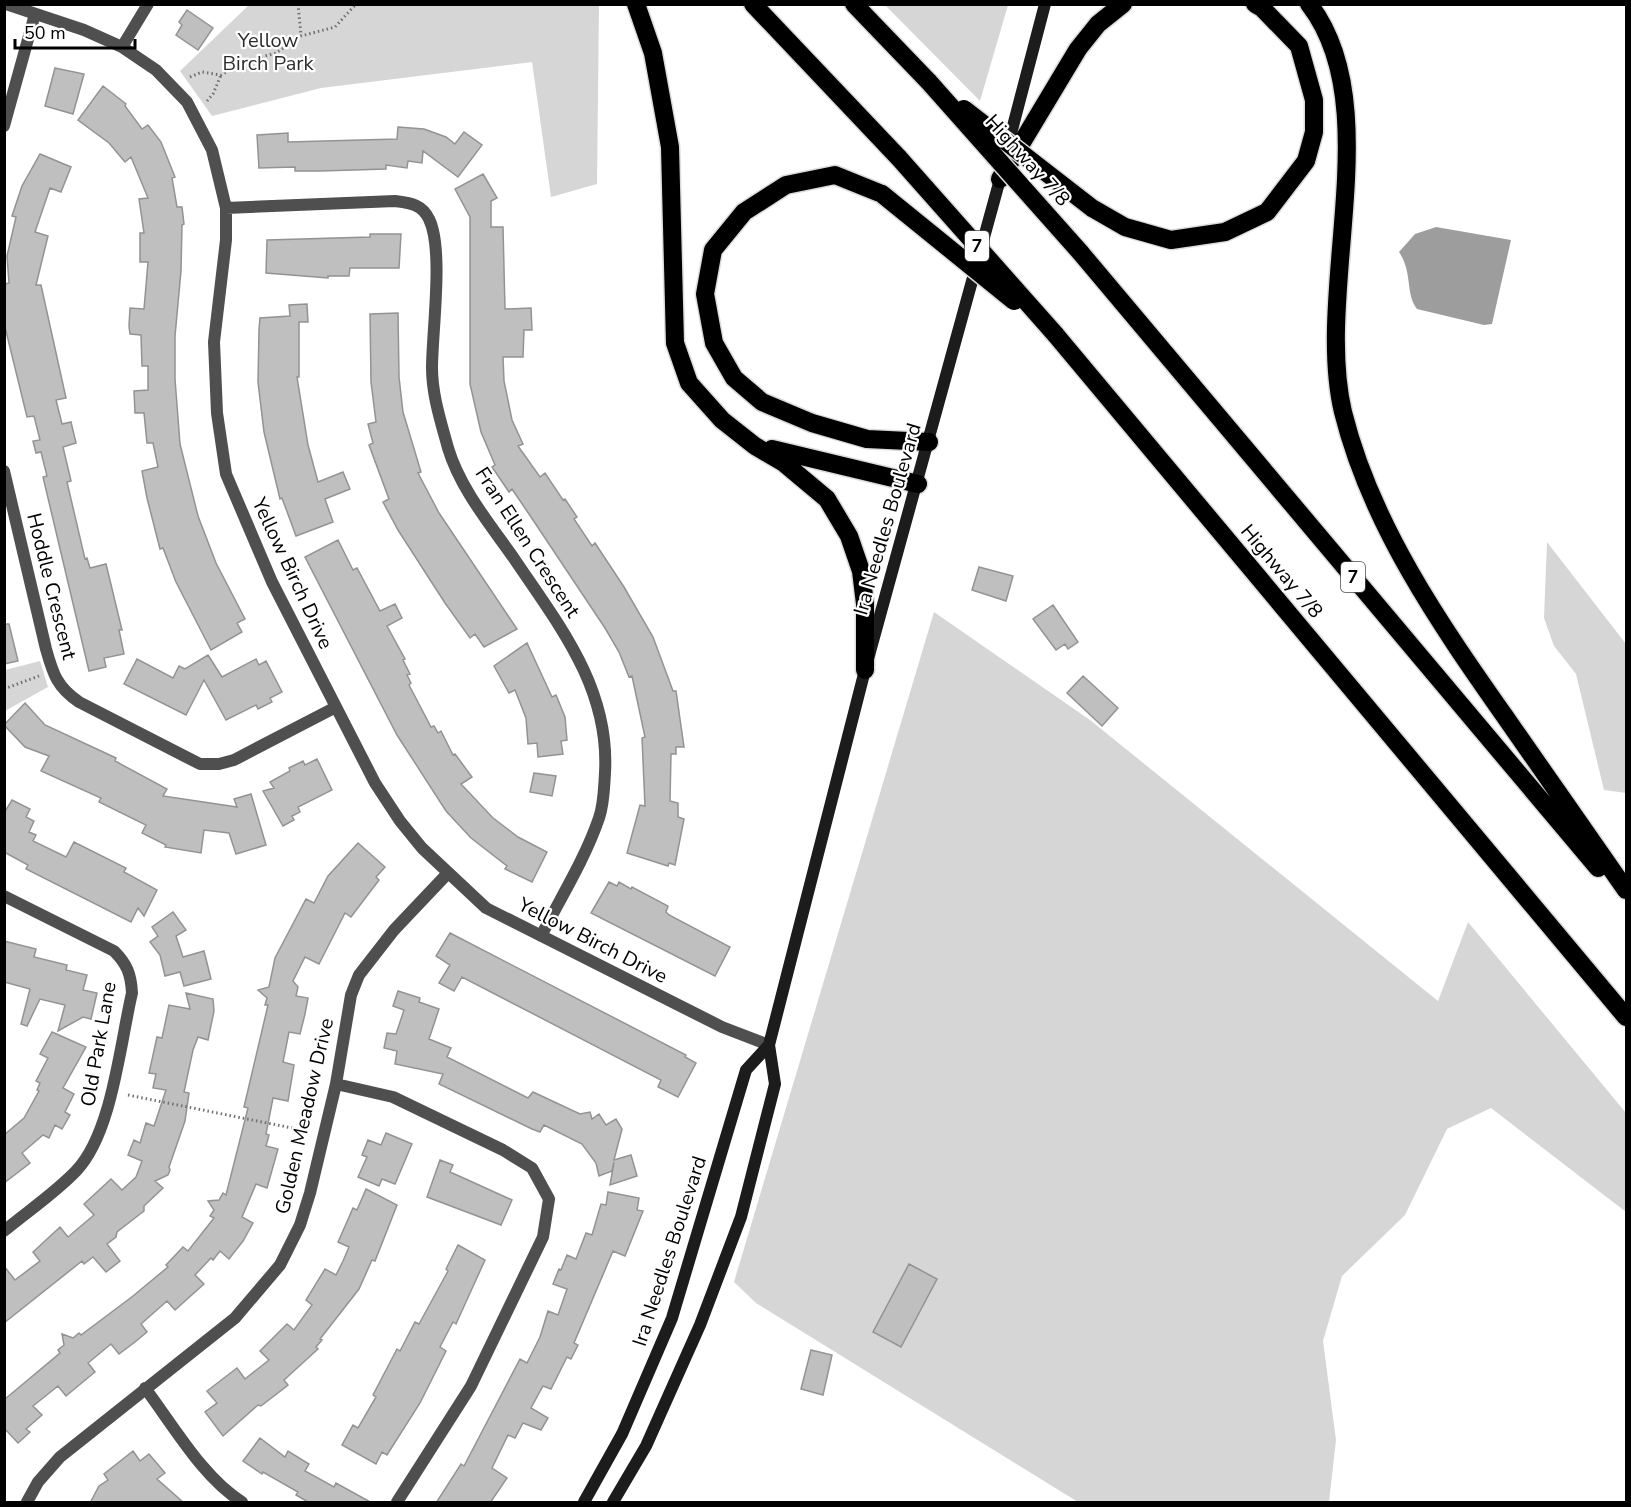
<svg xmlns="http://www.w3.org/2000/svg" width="1631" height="1507" font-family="'Nunito Sans',sans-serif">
<rect width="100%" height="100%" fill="#fff"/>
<path fill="#d6d6d6" d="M249,5H599L597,184L551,197L532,62L321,88L212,116L180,71Z
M885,5H1008L980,101Z
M1547,542L1626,644V793L1604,790L1576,674L1554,646L1544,618Z
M934,612L1090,720L1438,1001L1468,922L1626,1113V1212L1491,1108L1447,1129L1405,1215L1342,1276L1323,1341L1336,1440L1329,1502H1078L756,1303L734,1282Z
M40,661L48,687L5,711V670Z"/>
<path fill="#9d9d9d" d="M1436,227L1511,240L1492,324L1484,325L1417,309C1405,293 1413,273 1399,252L1415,234Z"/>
<path fill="#bfbfbf" stroke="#939393" stroke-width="1.5" d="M187,10L213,28L198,50L176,35L182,25L179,22Z
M55,68L84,74L73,114L45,106Z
M103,86L126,104L125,106L142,129L148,125L161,142L175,177L172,178L177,207H182L184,224L182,225L181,271L175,336V379L180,444L198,516L216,563L245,619L237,623L242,632L211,650L176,582L163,548L160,549L147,498L142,471L158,467L153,443H147L144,413H135L134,391L148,390V366H142L141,335L130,334L129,326L130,308L144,309L148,262H140V233H144L139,199L148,198L131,157L125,162L109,143L78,120Z
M398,127L424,129L446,137L455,144L464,132L482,145L458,177L423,151L422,163L408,161L407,168L386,165V169L320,171H295V167L259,168L257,135L288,133V142L397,139Z
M40,154L71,167L61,192L50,188L35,232L48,236L36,285H41L66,398L56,400L62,424L71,422L76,443L63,447L71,481L67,482L85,559L87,558L90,568L106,564L122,630H119L124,654L104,658L106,667L89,671L43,477L47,476L41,452L36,453L33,441L40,440L34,416L27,417L4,323L5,284L9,283L7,256L16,217L12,216L22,186Z
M483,174L497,198L491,201V227H503L505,309L531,308L532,330H524L523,357H503L504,381L512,420L523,444L518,446L540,477L545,473L563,500L565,499L577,517L574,519L592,546L595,543L624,587L653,637L673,691H676L684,747H676V754H671L670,801L678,803V817L684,819L675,865L669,863L668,866L627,853L640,805L645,806L642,738L645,737L632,676L629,677L619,652L605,628L533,520L512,489L509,492L492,467L495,465L481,432L470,384V217L455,189Z
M370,234H401L399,268H350L349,276H328V278L266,273L267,240L370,237Z
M307,304L308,322H299V377H297L308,445L318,482L343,472L350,489L325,499L333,522L296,536L282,498L280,499L264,432L258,382L259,330L260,318L290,316L289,305Z
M398,313L399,377L403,412L421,472L418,473L439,513L517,629L484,647L475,634L470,638L445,603L398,530L383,502L389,499L369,445L373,443L368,424L376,422L371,382L370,314Z
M338,540L353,570L357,568L380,611L395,604L402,618L387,626L405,659L403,660L410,674L407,675L411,683L409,685L431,727L434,726L438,733L441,731L453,755L455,754L472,777L461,784L493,818L518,837L547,852L532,882L505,869L507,866L471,838L446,811L397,735L305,557Z
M979,567L1013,576L1006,601L972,590Z
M1053,605L1078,642L1068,649L1065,644L1056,650L1033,619Z
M4,624H9L18,661L4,664Z
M527,643L552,697L556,695L565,717L567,740L561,741L563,754L538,757L537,743L528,744L526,718L515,690L509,693L494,666Z
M208,655L222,677L256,659L259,665L266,661L282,692L270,698L272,702L258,709L256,705L226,720L204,680L186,715L124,684L137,659L173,678L179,666L185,669Z
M1083,676L1118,708L1102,726L1067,693Z
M25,703L45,725L116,758L115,761L167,789L163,796L237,807L234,799L251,794L266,845L236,854L229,833L204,830L201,853L165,847L166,845L142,833L146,825L99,802L101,798L41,771L49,756L25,747L4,725Z
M317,759L332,790L298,807L300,812L292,816L294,820L283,826L263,791L274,788L270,782L290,771L289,768L303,761L305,765Z
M534,773L556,776L552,796L530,792Z
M12,800L30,809L26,817L34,821L29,832L36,835L33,841L66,857L74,842L126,868L124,872L157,890L144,916L138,908L131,922L26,869L28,865L4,852V813Z
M358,843L385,867L376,877L379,880L351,917L345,913L319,964L305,957L293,981L298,987L296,996L308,998L305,1014L300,1034L289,1032L283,1062L294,1065L288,1101L273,1098L266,1134L269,1135L266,1146L278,1149L267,1188L256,1184L242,1217L253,1223L243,1241L229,1259L220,1251L213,1260L211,1258L195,1275L204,1284L175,1310L167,1301L141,1324L147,1332L135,1342L119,1354L111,1344L88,1363L95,1372L78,1386L66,1396L58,1386L33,1406L42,1415L26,1429L30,1432L18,1443L4,1428L5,1399L60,1353L58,1350L64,1345L62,1334L73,1338L79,1333L81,1335L133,1296L168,1267L166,1265L183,1247L188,1251L214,1218L210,1216L214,1210L208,1201L219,1200L223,1193L226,1195L248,1108L244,1107L268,1005H265L267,998L258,990L269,987L275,958L306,899L314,903L328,876Z
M609,882L617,886L619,882L631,889L632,887L668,906L666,912L669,915L730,947L715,976L591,913Z
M173,912L186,930L176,936L183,957L204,951L211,979L184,986L180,972L165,976L160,955L150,942L158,936L152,927Z
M450,933L686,1055L685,1057L696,1063L678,1097L658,1087L661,1080L462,977L454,991L439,983L450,965L436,956Z
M4,941L36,949L34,957L67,965L66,970L87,975L83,990L97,993L91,1019L83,1017L58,1031L65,1005L40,999L27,1026L21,1024L30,989L4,982Z
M398,991L420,998L419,1002L439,1009L429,1039L451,1048L447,1057L528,1098L533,1092L580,1114L590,1112L592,1119L599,1114L606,1125L616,1119L622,1129L614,1160L631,1155L637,1176L610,1185L614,1162L612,1171L599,1176L596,1163L582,1144L544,1125L540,1132L532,1129L439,1084L443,1074L395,1064L397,1051L384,1048L387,1033L396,1034L404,1010L393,1006Z
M186,993L213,999L214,1011L208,1040L198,1037L193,1050L184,1092L189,1093L185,1121L169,1167L170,1170L168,1175L155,1181L163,1188L144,1206V1211L117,1232L116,1237L107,1244L120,1261L106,1272L93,1257L84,1264L82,1261L4,1323V1266L15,1280L40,1261L33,1252L60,1227L68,1237L94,1215L84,1204L111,1179L122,1190L136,1177L142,1161L128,1155L134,1140L140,1143L146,1123L154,1126L166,1090L153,1088L156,1074L149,1073L157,1037L162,1038L169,1005L190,1009Z
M52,1032L86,1047L63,1088L74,1094L65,1112L70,1115L62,1129L55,1125L49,1138L43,1135L22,1153L30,1163L4,1183V1135L24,1118L39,1091L37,1090L40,1083L36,1081L48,1058L40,1054Z
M386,1133L412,1144L395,1184L382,1179L379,1186L358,1177L367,1157L362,1155L368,1140L381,1145Z
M440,1160L453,1165L450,1172L459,1176L512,1200L501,1225L427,1197Z
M366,1189L397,1205L375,1261L372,1260L359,1289L320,1339L322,1340L316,1347L318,1349L284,1380L288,1385L261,1406L258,1405L223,1436L205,1412L217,1403L207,1391L237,1368L245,1379L269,1360L260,1351L287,1324L294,1330L312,1305L306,1300L325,1269L336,1275L343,1261L349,1247L338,1242L353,1208L357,1210Z
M608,1192L639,1198L637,1210L643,1211L625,1256L613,1251L574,1343L578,1345L571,1359L567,1357L551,1389L543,1386L531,1408L548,1418L541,1430L523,1423L515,1438L508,1435L492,1468L507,1478L490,1503H436L461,1464L464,1466L520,1359L527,1363L540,1337L548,1311L558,1315L567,1289L553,1284L559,1269L561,1270L567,1255L576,1259L586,1233L592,1235L601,1204L606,1205Z
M458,1245L485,1260L456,1324L453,1322L440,1347L446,1351L420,1403L387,1455L382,1452L376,1464L342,1445L353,1425L358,1428L376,1397L373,1395L397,1349L400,1351L415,1322L419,1324L448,1271L446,1269Z
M909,1264L937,1279L901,1347L873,1332Z
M811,1350L832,1355L823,1395L801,1389Z
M260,1438L285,1457L288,1451L309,1464L305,1471L334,1487L336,1483L372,1503L308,1502L296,1495L298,1492L263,1472L262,1474L243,1461Z
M133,1451L140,1461L149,1454L165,1473L157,1479L184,1503H90L99,1486L108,1480L104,1474Z"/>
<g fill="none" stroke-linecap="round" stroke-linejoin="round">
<defs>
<path id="highway" d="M636,4L653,53L670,147L675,343L689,383L722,420L755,446L784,463L827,499L849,536L861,571L865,604V670
M753,4L899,158
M854,4L929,82
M1309,4C1388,106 1314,290 1343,412C1371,525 1440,624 1506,718C1546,775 1586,833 1626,890
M1000,179L1078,49L1098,24L1123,4
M882,194L835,175L786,185L744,212L713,250L705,294L714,343L734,378L762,402L812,423L867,439L929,442
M1092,208L1125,227L1171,240L1225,232L1267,212L1306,161L1314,132V100L1299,46L1262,8L1255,4
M1080,252L1598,868
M1055,334L1626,1017
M772,449L918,484"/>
</defs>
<use href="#highway" stroke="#dbdbdb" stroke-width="21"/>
<path stroke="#717171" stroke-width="3" stroke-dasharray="1.5 3" stroke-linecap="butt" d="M298,4L301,35
M190,77L202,72L221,75L247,61L276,53L301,36L335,27L356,4
M207,101L213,94L221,75
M4,689L39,676
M128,1095L302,1130"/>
<path stroke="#4f4f4f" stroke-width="12" d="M6,4L84,30L122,47L156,70L187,102L212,150L226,208V240L214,342L217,413L226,474L272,582L375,783L400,821L422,848L486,908L722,1027L769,1045
M122,47L148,4
M4,126L35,14
M226,208L395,201C410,203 422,204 429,219C444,249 432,332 432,368C432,395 441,422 448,448C460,488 489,523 513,557C558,624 610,687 605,773C604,788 604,804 599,818C585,859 561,897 541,936
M4,471L46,649C53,674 57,687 79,702L200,764H219L234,760L336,707
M4,896L114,951C127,964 131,974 132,993C120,1044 112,1134 76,1171C55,1193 28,1211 4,1231
M336,1084L393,1097L503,1150L532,1168L549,1199L543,1237L471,1386L397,1502
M145,1388C173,1425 203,1478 242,1502
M27,1502L38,1482L60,1457L235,1318L280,1265L300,1225L310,1193L336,1084L351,995L359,975L394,930L448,873"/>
<path stroke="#1c1c1c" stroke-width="12" d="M1007,149L1045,4
M584,1502L622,1434L672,1318L746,1070L769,1045
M613,1502L646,1446L700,1325L741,1217L775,1084L769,1045L865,670L1002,172"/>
<use href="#highway" stroke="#000" stroke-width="18"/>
<defs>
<path id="highway-bridge" d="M929,82L1080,252
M964,109L1092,208
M899,158L1055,334
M882,194L1014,301"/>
</defs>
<use href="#highway-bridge" stroke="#dbdbdb" stroke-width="21" stroke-linecap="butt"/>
<use href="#highway-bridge" stroke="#000" stroke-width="18"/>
</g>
<g text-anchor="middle" stroke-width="4.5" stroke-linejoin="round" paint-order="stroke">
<g fill="#fff" stroke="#4c4c4c" stroke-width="1.5">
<rect x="965" y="231" width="24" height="30" rx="4.5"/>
<rect x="1341" y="562" width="24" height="30" rx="4.5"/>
</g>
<g font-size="18" font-weight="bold" fill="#000">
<text x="977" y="252">7</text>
<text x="1353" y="583">7</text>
</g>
<g font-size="20" fill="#2d2d2d" stroke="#fff">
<text x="268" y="47">Yellow<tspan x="268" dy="23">Birch Park</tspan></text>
</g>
<g font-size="20" fill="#000" stroke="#fff">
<text transform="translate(1028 160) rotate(48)" y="7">Highway 7/8</text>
<text transform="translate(887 519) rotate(-74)" y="7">Ira Needles Boulevard</text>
<text transform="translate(528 542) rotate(57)" y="7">Fran Ellen Crescent</text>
<text transform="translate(1282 571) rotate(50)" y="7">Highway 7/8</text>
<text transform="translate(293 573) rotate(65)" y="7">Yellow Birch Drive</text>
<text transform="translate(52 586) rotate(76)" y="7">Hoddle Crescent</text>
<text transform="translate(593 940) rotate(27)" y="7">Yellow Birch Drive</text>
<text transform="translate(98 1044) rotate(-80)" y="7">Old Park Lane</text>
<text transform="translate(304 1116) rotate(-77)" y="7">Golden Meadow Drive</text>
<text transform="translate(669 1251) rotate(-72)" y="7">Ira Needles Boulevard</text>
</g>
</g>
<rect width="1631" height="1507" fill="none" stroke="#000000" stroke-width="12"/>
<path d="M15 39v9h120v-9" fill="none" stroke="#000000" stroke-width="3"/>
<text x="24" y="39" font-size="18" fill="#000000" stroke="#ffffff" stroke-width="4.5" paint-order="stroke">50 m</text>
</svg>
